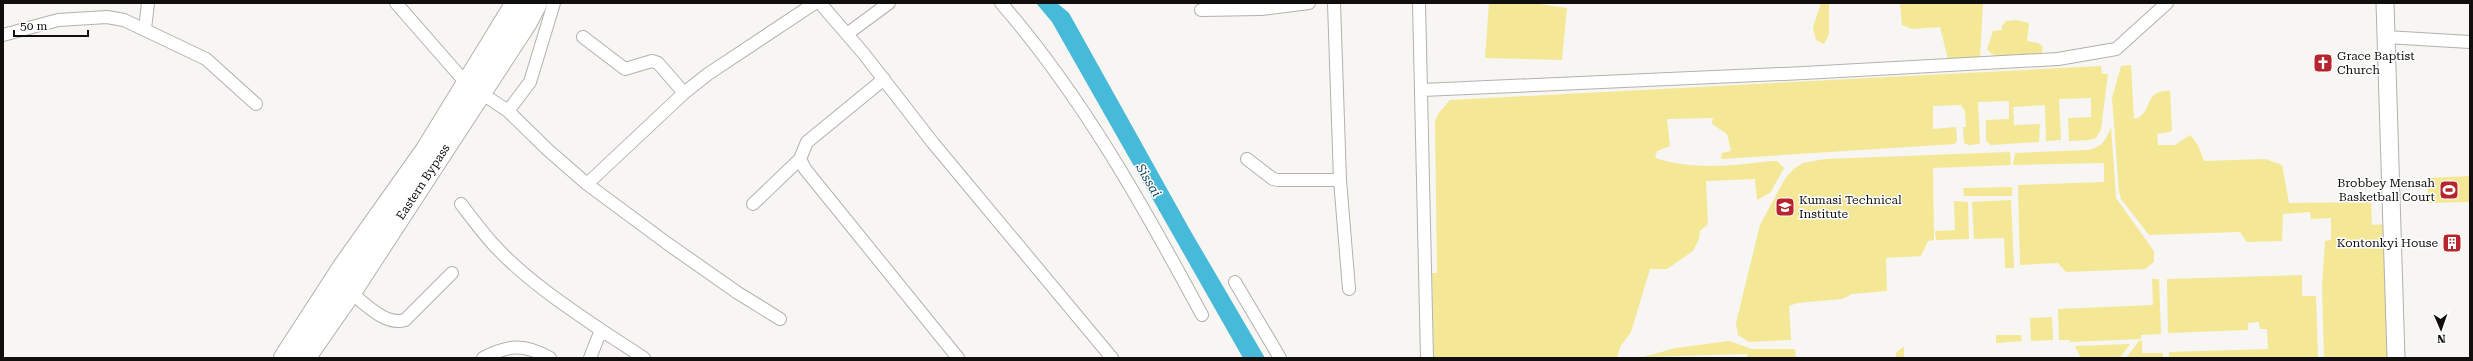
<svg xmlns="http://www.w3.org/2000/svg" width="2473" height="361" font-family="'Roboto Serif',serif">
<rect width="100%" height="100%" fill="#f7f6f2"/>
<path fill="#f4e795" d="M1489,3H1533L1567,8L1562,60L1485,58Z
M1821,3H1829V34L1824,44L1816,40L1813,27Z
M1900,3H1983L1980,57L1948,59L1940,27L1912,29L1902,25Z
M2017,20L2029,23L2027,41L2038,43L2043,47L2041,57H1998L1994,56L1987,49L1993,31L2002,30V26L2006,21Z
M2131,65L2134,119C2154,114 2142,89 2170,91L2172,129L2170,132L2157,134L2158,145H2175L2190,135L2198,145L2204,161L2265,159L2282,165L2289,203L2371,202L2372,225L2385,224L2390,358H2324L2322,285L2325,241L2331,240V218L2311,219L2310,212L2283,214L2282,241L2247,242L2240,232L2149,235L2121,199L2119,191L2112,98L2121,66Z
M2101,66L2102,74H2108L2101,129L2096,138L2089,140L2069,141L2068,118L2091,117V98L2059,99L2061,140L2046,141L2045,105L2013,107L2014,125L2040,124L2039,142L1991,145L1986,141V120L2009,119V101L1978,102L1980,144L1969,145L1964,143L1963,127H1966L1965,111L1961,105L1933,106V129L1956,127L1957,140L1955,144L1721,159L1722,153L1731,151L1727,134L1712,124L1713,118L1667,119L1670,146L1657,151L1655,158C1692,170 1733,166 1771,161H1777L1784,168L1770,193L1757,200L1755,179L1706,181L1708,224L1700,231L1699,239L1693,251L1667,269H1650L1631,332L1620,347L1617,358H1434L1432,273H1437L1435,121L1438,114L1450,100Z
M2111,127L2116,198L2154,251V262L2145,269L2066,272L2058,263L2020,265L2018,185L2104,182V163L2013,165L2015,153L2087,150C2103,147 2105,141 2111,127Z
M2010,152L2011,165L1933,168L1934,240L1928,241L1921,256L1886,258L1887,291L1852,294L1842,299L1797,303L1789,306L1791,340L1749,342L1738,335L1736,323L1760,225L1786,177L1795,168L1803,163L1825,159Z
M2470,176V202L2428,203V178Z
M2012,187V196H1964L1963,188Z
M2011,200L2014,268H2005L2004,238L1974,239L1972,202Z
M1954,201L1968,202L1969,239L1936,240L1935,231L1955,230Z
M2302,275V296H2316L2318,358H2169V352L2268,349L2267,329H2260L2259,322L2248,323V330L2168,333L2167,279Z
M2152,279H2159L2161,334L2141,335V339L2070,342V340H2059L2058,309L2153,305Z
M2052,317L2053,340L2031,341L2030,318Z
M1996,335H2021L2022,341L1996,343Z
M2142,340V353H2163V358H2126L2139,341Z
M1729,341L1752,349H1795L1796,358H1748L1747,354L1643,357L1676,348Z
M2130,344L2120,358H2081L2075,346Z
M1904,346V358H1896V353Z"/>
<path fill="#48bad9" d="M1036,3H1057L1069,13L1190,230L1265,358H1243L1052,22Z"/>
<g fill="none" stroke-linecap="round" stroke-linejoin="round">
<defs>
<path id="street" d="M396,3L466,83L508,111L548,150L587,184L668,244L738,293L780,319
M820,3L864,54L933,143L1112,358
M1001,3C1082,96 1144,207 1202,315
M1334,3L1340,180L1349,289
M1419,3L1427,358
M1201,10L1261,9L1309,3
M145,29L148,3
M847,34L889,3
M3,35L58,20L107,17L124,20L206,59L256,104
M583,37L625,69L652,61L658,63L684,93
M2386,37L2470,42
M884,79L807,142L800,159L805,169L958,358
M1422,90L1804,73L2058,59L2116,49L2167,3
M508,111L530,82L554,3
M1247,159L1273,179L1278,180H1340
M587,184L684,93L708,74L815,3
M461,204C471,217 482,232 493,244C524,278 564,305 601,330
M753,204L800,159
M1235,282L1280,358
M350,292C366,304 385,326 405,320L452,273
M483,358C508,345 524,343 550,358
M590,358L601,330L644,358"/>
<path id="secondary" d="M2385,3L2396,358"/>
<path id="highway" d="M285,358L344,267L427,150L517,3
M304,358L350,292L526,22L536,3"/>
</defs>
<use href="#street" stroke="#b2b1ad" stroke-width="14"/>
<use href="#secondary" stroke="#b2b1ad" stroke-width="19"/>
<use href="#highway" stroke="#b2b1ad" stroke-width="24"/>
<use href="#street" stroke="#fff" stroke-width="12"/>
<use href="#secondary" stroke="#fff" stroke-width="17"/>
<use href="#highway" stroke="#fff" stroke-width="22"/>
</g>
<defs>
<symbol id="church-square" viewBox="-11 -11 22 22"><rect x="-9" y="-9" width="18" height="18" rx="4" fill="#b6242e" stroke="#fff"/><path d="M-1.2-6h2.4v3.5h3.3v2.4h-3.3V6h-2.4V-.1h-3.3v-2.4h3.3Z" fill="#fff"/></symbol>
<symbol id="stadium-square" viewBox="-11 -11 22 22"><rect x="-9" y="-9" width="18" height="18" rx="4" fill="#b6242e" stroke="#fff"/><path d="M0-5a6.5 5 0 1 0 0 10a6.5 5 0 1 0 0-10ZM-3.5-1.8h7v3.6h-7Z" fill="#fff"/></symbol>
<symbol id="school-square" viewBox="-11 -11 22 22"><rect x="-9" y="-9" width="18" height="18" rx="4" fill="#b6242e" stroke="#fff"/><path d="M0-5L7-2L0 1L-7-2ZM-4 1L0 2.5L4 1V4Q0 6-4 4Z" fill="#fff"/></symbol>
<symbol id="building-square" viewBox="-11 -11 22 22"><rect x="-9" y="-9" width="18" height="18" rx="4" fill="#b6242e" stroke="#fff"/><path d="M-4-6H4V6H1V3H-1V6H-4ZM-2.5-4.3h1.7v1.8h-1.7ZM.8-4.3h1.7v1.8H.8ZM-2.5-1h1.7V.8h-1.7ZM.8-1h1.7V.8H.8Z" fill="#fff"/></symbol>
</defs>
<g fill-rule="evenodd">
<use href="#church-square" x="2312" y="52" width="22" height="22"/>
<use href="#stadium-square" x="2438" y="179" width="22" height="22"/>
<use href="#school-square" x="1774" y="196" width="22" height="22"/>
<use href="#building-square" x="2441" y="232" width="22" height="22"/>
</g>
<g text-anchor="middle" stroke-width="3" stroke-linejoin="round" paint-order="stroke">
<g font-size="12" fill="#100f0e" stroke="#fff" text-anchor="start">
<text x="2337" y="60">Grace Baptist<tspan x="2337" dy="14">Church</tspan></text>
<text x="2435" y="187" text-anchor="end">Brobbey Mensah<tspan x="2435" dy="14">Basketball Court</tspan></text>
<text x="1799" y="204">Kumasi Technical<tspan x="1799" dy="14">Institute</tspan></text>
<text x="2438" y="247" text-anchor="end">Kontonkyi House</text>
</g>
<g font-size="12" fill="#100f0e" stroke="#fff">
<text transform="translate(423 182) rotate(-57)" y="4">Eastern Bypass</text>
</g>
<g font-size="13" font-style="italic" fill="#174856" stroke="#fff">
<text transform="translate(1149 180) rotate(59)" y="5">Sissai</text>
</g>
</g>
<rect width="2473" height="361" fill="none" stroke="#100f0e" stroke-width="8"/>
<g transform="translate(2441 329) rotate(178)" stroke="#ffffff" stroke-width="3" paint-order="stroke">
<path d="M0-3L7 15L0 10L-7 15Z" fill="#100f0e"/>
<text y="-6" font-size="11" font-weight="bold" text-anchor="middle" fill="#100f0e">N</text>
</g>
<path d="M14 30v6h74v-6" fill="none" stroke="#100f0e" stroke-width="2"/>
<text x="20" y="30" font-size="12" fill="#100f0e" stroke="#ffffff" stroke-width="3" paint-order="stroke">50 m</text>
</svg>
